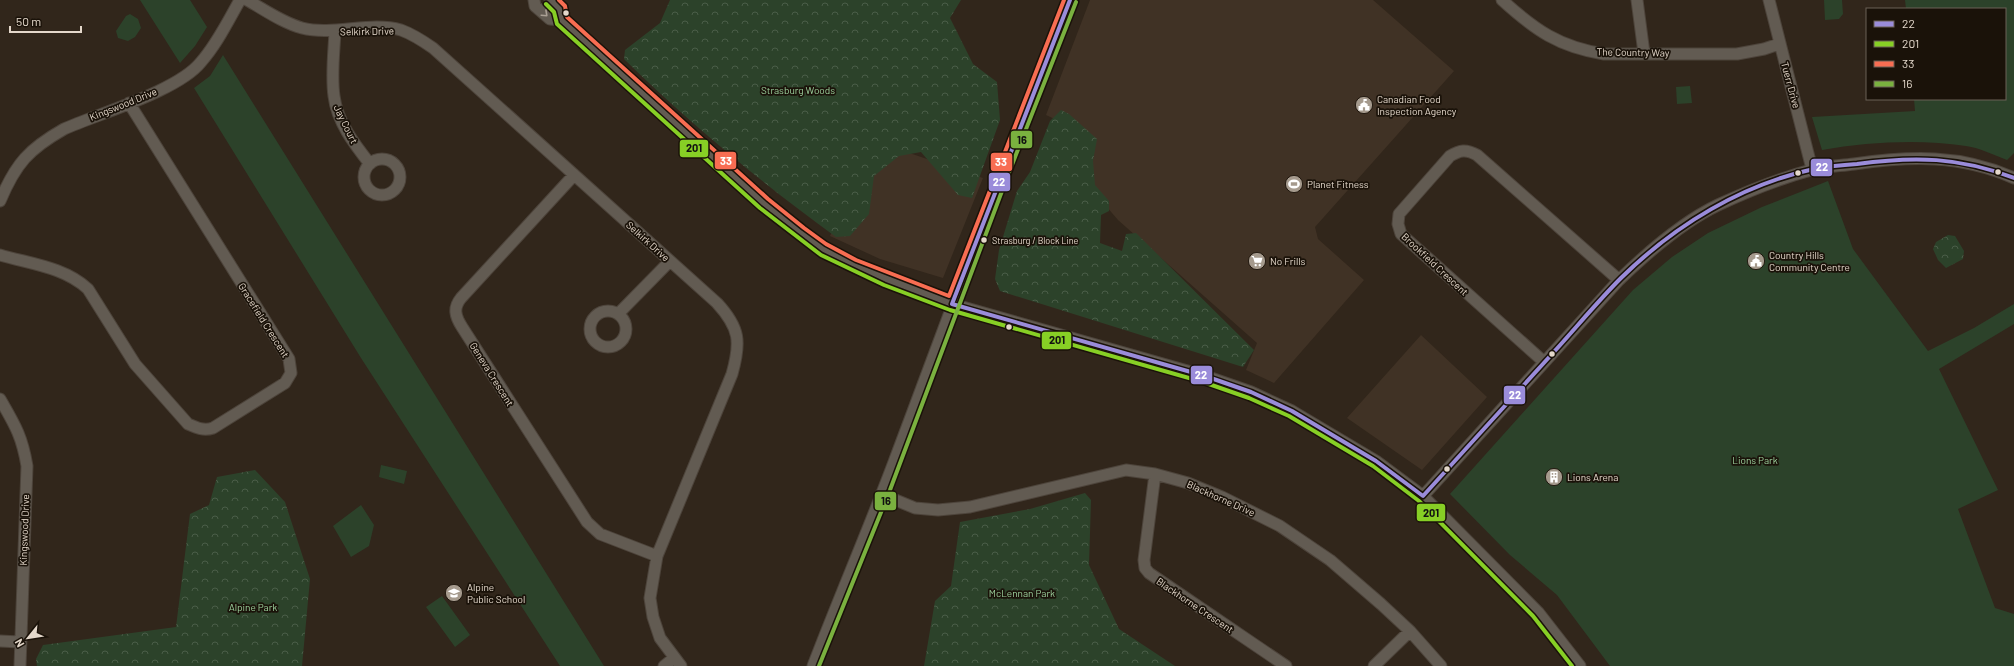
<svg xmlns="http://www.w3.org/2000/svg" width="2014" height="666" font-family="Barlow,sans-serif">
<defs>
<pattern id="forest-crowns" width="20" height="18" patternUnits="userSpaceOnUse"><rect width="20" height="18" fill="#2c422a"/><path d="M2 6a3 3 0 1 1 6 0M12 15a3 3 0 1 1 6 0" fill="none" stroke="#4a5d48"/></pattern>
</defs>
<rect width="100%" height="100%" fill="#31261b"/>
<path fill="#403225" d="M1090,0H1373L1454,71L1315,227L1318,239L1364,280L1274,383L1246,370L1257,343L1118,220L1082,178L1093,137L1046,115Z
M874,141L983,178L943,278L880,259L830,236Z
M1421,335L1487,397L1422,470L1347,418Z"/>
<path fill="#2c422a" d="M140,0H190L207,27L195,46L180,63Z
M1824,0H1842L1843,14L1839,19L1825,20Z
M1905,0H2014V153L2007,160C1994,155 1980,148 1966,146C1919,139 1869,142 1822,150L1812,117L1915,111L1914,99H2005V9H1906Z
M130,14L138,19L141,28L135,37L128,41L118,38L116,31L126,16Z
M223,55L604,666H560L361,358L194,88L210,76Z
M1690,86L1692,103L1677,104L1676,87Z
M1828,181L1853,249L1928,351L1974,328L2014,304V324L1939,369L1998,490L1958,509L1995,608L2014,614V666H1610L1557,595L1510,555L1450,494L1633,290L1672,257L1708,233L1762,207Z
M381,465L407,471L404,484L379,477Z
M361,505L374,525L369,546L351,557L333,526Z
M442,596L470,635L455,647L426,607Z"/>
<path fill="url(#forest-crowns)" d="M670,0H961L950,18L973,64L997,82L1000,120L972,198L958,195L921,152L899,156L874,176L869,214L850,236L836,237C762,183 690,124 624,59L625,50L660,23Z
M1061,110L1069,114L1097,139L1093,161L1095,185L1109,201V211L1101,215L1100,243L1122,251L1126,234L1136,233L1254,350L1243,367L1000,291L995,279L999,250L1017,191L1030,172L1050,121Z
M1948,235L1955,236L1964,251L1963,259L1946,268L1938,260L1933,249L1936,242Z
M255,470L285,502L310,579L302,666H37L36,659L43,645L176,627L190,514L209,505L217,477Z
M1085,493L1091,500L1089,565L1119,629L1175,666H924L935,601L951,586L960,522L1030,509Z"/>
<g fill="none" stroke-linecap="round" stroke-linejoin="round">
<defs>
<path id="minor" d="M247,0C265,10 283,23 302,28C334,36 370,21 401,30C412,34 423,41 433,48L717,303C740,328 741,342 732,374L657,556L650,598L653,617L660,638L681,666
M534,0L535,6L550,19L561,20
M550,0L560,9L561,20L764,204L797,231L824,250L886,279L952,304L1205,376L1251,392L1292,411L1376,461L1423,496L1538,612L1580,666
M1502,0C1535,30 1559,47 1604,54H1737L1764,49L1779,44
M1637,0L1644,53
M1769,0L1812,169
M335,31C334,53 331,75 334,96C337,122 355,145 370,164
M364 177a18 18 0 1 1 36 0a18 18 0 1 1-36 0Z
M574,175L461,298C453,308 455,316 462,327L587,522L600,534L657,556
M0,201C16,163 29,149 64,129C100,113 178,91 201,62C217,44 228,21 240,0
M0,255C31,264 64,267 88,289L135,364L188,424C197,428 204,431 213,428L285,383L291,373L289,359L129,103
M590 329a18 18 0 1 1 36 0a18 18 0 1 1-36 0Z
M618,314L670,261
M1544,362L1401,234L1398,224L1399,214L1450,156C1460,150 1466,149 1477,155L1619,280
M0,399C15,425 22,436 27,466L20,666
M1155,474L1144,560L1145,568L1149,573L1286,666
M881,494L915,508L938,510L970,507L1126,470L1155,474L1188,483L1222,497L1280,526L1330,560L1381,604L1410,631L1441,666
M1423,496L1619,280C1647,253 1682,222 1718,205C1746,192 1781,178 1811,170C1825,166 1840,166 1854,164C1911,156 1960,154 2014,178
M0,641L20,642
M664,666L674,658
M813,666C839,598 868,531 894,462C952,308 1008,153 1070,0
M1374,666L1410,631"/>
</defs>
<use href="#minor" stroke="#4d443b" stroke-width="13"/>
<use href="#minor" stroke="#625b52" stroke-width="11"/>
<defs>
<path id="bus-1" d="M1070,0L952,304L1205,376L1251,392L1292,411L1376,461L1423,496C1466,449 1509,401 1552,354C1575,329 1597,302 1621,278C1675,225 1742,184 1818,168C1831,166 1844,165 1857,164C1914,156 1960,157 2014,178"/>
<path id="bus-2" d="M546,4L554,12L557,24L760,208L821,255L884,285L950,310L1203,382L1249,398L1289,416L1373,466L1419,501L1533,616L1572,666"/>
<path id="bus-3" d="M559,0L565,6L567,17L768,199L804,228L826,244L856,260L949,296L1064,0"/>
<path id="bus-4" d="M819,666L890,490L1008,175L1076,2"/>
</defs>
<use href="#bus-1" stroke="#1a1209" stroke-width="7"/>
<use href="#bus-2" stroke="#1a1209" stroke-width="7"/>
<use href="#bus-3" stroke="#1a1209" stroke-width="7"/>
<use href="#bus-4" stroke="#1a1209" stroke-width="7"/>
<use href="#bus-1" stroke="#9a8cda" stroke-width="4"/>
<use href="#bus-2" stroke="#87cf25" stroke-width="4"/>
<use href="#bus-3" stroke="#f86d52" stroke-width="4"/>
<use href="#bus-4" stroke="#7ab13f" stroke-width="4"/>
</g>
<defs><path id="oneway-chevron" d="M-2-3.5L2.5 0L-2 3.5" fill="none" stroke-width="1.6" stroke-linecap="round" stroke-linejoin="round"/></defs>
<use stroke="#aaa095" href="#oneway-chevron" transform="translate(545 14) rotate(43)"/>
<defs>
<symbol id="civic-disc" viewBox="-11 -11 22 22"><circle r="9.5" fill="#a59a8d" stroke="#1a1209"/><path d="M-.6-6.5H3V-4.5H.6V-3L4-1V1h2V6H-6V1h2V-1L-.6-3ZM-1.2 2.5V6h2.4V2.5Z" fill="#fff"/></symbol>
<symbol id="stadium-disc" viewBox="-11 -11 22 22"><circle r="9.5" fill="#a59a8d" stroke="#1a1209"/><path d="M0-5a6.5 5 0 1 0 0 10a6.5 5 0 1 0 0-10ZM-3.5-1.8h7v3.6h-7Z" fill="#fff"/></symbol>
<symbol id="supermarket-disc" viewBox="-11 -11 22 22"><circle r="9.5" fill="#a59a8d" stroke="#1a1209"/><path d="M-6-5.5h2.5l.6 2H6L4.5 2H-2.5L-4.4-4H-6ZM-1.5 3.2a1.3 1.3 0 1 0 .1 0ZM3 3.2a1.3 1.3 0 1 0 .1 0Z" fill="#fff"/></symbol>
<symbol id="building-disc" viewBox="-11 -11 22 22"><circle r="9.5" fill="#a59a8d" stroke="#1a1209"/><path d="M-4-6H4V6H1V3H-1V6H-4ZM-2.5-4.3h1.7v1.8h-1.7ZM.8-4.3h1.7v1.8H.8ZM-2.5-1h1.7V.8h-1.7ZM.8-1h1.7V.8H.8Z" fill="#fff"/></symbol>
<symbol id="school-disc" viewBox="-11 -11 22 22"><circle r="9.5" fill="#a59a8d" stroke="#1a1209"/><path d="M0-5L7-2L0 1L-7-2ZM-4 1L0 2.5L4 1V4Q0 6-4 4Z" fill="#fff"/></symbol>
</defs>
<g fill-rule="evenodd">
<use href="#civic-disc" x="1354" y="95" width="20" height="20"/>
<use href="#stadium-disc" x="1284" y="174" width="20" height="20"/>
<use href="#supermarket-disc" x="1247" y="251" width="20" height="20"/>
<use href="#civic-disc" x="1746" y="251" width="20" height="20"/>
<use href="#building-disc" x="1544" y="467" width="20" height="20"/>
<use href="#school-disc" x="444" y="583" width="20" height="20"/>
</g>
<g fill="#e4d8cb" stroke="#1a1209" stroke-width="1.5">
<circle cx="566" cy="13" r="3.5"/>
<circle cx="1998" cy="172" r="3.5"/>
<circle cx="1798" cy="173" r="3.5"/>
<circle cx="984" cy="240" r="3.5"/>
<circle cx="1009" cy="327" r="3.5"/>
<circle cx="1552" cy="354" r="3.5"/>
<circle cx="1447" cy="469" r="3.5"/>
</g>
<g text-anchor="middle" stroke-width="3.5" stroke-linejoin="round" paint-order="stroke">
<g font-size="9" fill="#e4d8cb" stroke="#1a1209" text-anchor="start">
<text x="992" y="244">Strasburg / Block Line</text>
</g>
<g font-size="10" fill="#e4d8cb" stroke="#1a1209">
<text transform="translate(367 31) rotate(-1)" y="4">Selkirk Drive</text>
<text transform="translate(1633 52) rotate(1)" y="4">The Country Way</text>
<text transform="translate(1791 85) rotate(75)" y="4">Tuerr Drive</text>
<text transform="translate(123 104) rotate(-22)" y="4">Kingswood Drive</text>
<text transform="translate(346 124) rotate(64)" y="4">Jay Court</text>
<text transform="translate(648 241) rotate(42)" y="4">Selkirk Drive</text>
<text transform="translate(1435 264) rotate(43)" y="4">Brookfield Crescent</text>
<text transform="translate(264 320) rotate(58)" y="4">Gracefield Crescent</text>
<text transform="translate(492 374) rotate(58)" y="4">Geneva Crescent</text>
<text transform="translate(1221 498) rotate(24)" y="4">Blackhorne Drive</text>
<text transform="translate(24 530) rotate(-88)" y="4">Kingswood Drive</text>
<text transform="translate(1195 605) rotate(34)" y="4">Blackhorne Crescent</text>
</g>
<g font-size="10" fill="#9cd19d" stroke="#1a1209">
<text x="798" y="94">Strasburg Woods</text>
<text x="1755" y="464">Lions Park</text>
<text x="1022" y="597">McLennan Park</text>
<text x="253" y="611">Alpine Park</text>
</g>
<g font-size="10" fill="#e4d8cb" stroke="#1a1209" text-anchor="start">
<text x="1377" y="103">Canadian Food<tspan x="1377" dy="12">Inspection Agency</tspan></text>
<text x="1307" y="188">Planet Fitness</text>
<text x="1769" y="259">Country Hills<tspan x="1769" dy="12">Community Centre</tspan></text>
<text x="1270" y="265">No Frills</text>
<text x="1567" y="481">Lions Arena</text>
<text x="467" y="591">Alpine<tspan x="467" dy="12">Public School</tspan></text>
</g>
</g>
<g stroke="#1a1209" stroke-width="1.5">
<rect x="1010" y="130" width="23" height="19" rx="4" fill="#7ab13f"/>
<rect x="679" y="139" width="30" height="19" rx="4" fill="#87cf25"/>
<rect x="714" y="151" width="23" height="19" rx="4" fill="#f86d52"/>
<rect x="990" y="152" width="23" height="20" rx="4" fill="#f86d52"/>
<rect x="1810" y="158" width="23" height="19" rx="4" fill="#9a8cda"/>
<rect x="988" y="172" width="23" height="20" rx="4" fill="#9a8cda"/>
<rect x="1041" y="331" width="31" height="19" rx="4" fill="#87cf25"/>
<rect x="1190" y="365" width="23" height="20" rx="4" fill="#9a8cda"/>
<rect x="1503" y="385" width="23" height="20" rx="4" fill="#9a8cda"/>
<rect x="874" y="491" width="23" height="20" rx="4" fill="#7ab13f"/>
<rect x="1416" y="503" width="30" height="19" rx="4" fill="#87cf25"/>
</g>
<g font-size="11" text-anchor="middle" font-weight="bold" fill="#fff">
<text x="726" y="165">33</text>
<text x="1001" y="166">33</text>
<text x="1822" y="171">22</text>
<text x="999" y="186">22</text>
<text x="1201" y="379">22</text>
<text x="1515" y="399">22</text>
</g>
<g font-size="11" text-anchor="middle" font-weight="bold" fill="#111">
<text x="1022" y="144">16</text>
<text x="694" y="152">201</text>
<text x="1057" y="344">201</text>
<text x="886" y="505">16</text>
<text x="1431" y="517">201</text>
</g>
<rect x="1866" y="8" width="140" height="92" fill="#1a1209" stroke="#6b6157"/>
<rect x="1874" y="21" width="20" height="6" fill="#9a8cda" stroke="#6b6157"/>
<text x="1902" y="28" font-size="12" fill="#e4d8cb">22</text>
<rect x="1874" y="41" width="20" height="6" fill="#87cf25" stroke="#6b6157"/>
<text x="1902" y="48" font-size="12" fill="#e4d8cb">201</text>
<rect x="1874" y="61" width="20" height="6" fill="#f86d52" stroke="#6b6157"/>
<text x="1902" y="68" font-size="12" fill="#e4d8cb">33</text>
<rect x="1874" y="81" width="20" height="6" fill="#7ab13f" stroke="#6b6157"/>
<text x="1902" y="88" font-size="12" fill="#e4d8cb">16</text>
<g transform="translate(28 638) rotate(240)" stroke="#1a1209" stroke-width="3" paint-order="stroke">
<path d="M0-3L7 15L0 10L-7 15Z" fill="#e4d8cb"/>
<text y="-6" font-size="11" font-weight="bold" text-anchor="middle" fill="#e4d8cb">N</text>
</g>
<path d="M10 26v6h71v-6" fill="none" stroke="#e4d8cb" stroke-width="2"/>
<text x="16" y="26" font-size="12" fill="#e4d8cb" stroke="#1a1209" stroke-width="3" paint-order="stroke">50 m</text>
</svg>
